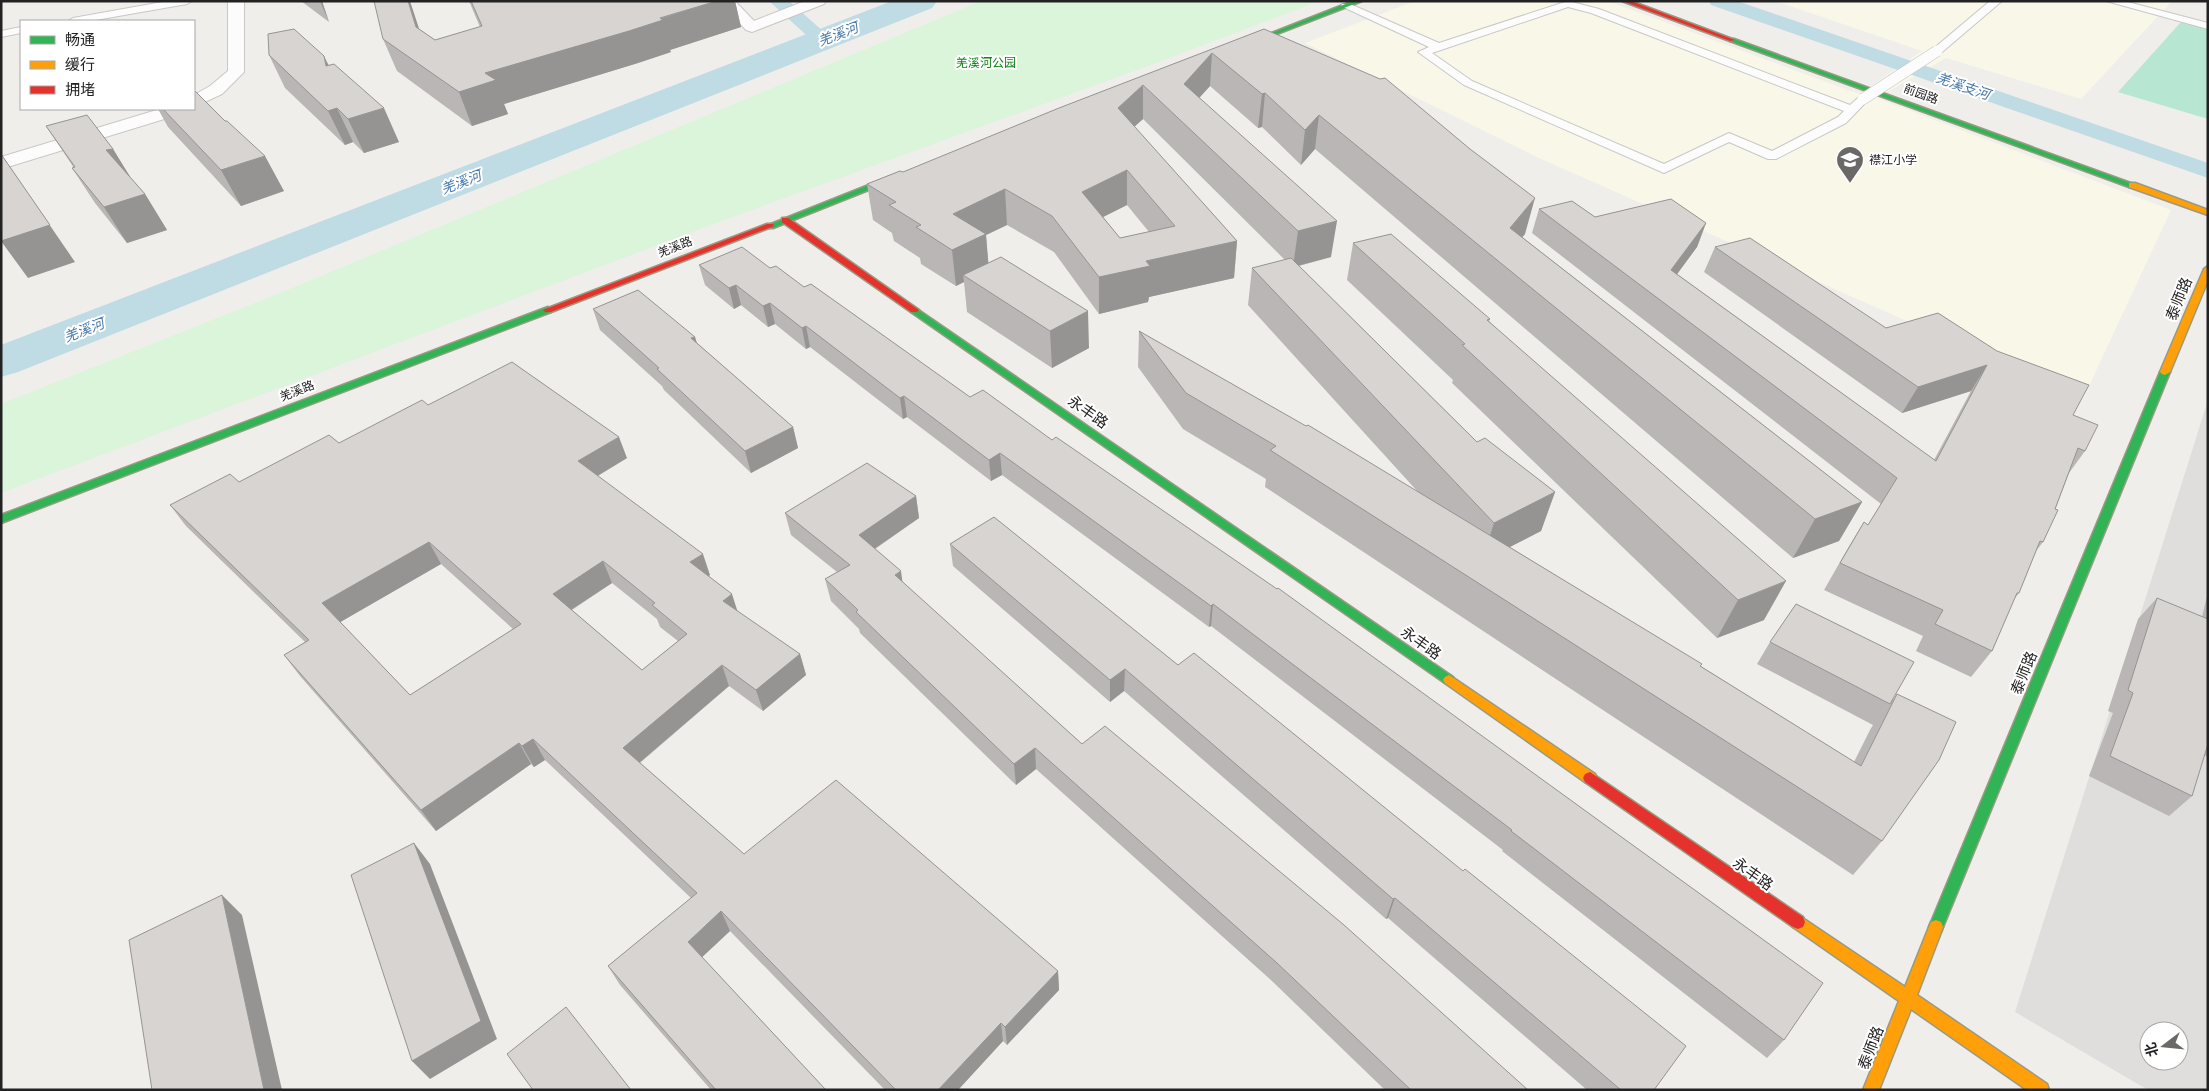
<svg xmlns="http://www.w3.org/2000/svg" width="2209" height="1091" font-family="'PT Sans Narrow','Noto Sans SC',sans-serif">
<rect width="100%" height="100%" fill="#f0eeeb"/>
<path fill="#dfdedc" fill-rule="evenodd" d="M2208,400V1090H2148L2015,1012ZM2149,1031H2179V1061H2149Z"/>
<path fill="#f8f7e8" d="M1415,1H1608L1859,94L1922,51L1775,1H2172L2081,99L1946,58L1877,98L2171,210L2083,399L1539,158L1305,43Z"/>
<path fill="#daf5da" d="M981,1H1319L1159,62L708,226L1,493V404L280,293Z"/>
<path fill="#b7e6d2" d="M2181,22L2208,29V119L2118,92Z"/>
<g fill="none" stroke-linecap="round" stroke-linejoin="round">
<path fill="#bfdbe3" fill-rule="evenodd" d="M769,1H789L833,40L830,44L823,46L816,44Z
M1709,1H1737L2208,163V178L1711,5Z"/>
<path fill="#bfdbe3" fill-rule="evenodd" d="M892,1H937L932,8L18,372L1,377V345Z"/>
<defs>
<path id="lane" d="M168,1H192L187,4L90,21H68L73,18Z
M1568,1L1599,9L1850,105L1859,97L1863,95L1869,99L1846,123L1776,159H1768L1729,142L1664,173L1464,85L1418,52L1429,47L1341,6L1342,4H1350L1439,43ZM1568,7L1591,13L1844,111L1838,117L1772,151L1729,133L1664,164L1472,81L1432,53Z
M1990,1H2002L1941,53H1933L1931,51L1933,49Z
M2106,1H2124L2208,23V29Z
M21,27V33L1,37V31Z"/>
<path id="street" d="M228,1H244V72L222,94L194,107V95L210,86L228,71Z
M719,1H735L754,21L805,1H826L824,4L752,32L746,30Z
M160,109H187L184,113L1,169V157Z"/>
<path id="fast" d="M1353,1H1362L1241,48L1236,47Z
M1730,39H1734L2136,185L2129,187L1730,41Z
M899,173L906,175L773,228H767L766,226Z
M548,307L553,310L551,312L1,523V515Z
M914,307L1453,677L1455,680L1453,683L1449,685L1445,683L911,312V308Z
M2165,369L2170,372L1943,927L1941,932L1936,934L1931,932L1929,927L2160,372Z"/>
<path id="slow" d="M2129,183H2135L2208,210V215L2129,187Z
M2208,266V280L2170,372L2165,375L2162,374L2160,372L2204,269Z
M1449,675L1595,774L1597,778L1595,782L1590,784L1585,782L1445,683L1443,680L1445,677Z
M1798,915L1905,987L1931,922L1936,920L1941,922L1943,927L1917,995L2047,1084L2049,1090H2027L1911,1009L1879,1090H1863L1899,1001L1793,927L1791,922L1793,917Z"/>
<path id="jam" d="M1622,1H1631L1735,40L1730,41Z
M782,218H788L919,310L917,312H911L782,222Z
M767,224H773L774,226L551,312H545L543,310Z
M1590,772L1803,917L1805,922L1803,927L1798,929L1793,927L1585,782L1583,778L1585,774Z"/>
</defs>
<use href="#lane" stroke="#c9c8c7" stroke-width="2"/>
<use href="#street" stroke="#c9c8c7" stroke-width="2"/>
<use href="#fast" stroke="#999a82" stroke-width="3"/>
<use href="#slow" stroke="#999a82" stroke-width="3"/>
<use href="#jam" stroke="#999a82" stroke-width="3"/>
<use href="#lane" fill="#fdfcfc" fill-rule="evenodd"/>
<use href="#street" fill="#fdfcfc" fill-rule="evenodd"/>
<use href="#fast" fill="#30b455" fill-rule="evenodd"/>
<use href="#slow" fill="#ff9f0a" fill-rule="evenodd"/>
<use href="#jam" fill="#e5322d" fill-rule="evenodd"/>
<defs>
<path id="lane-bridge" d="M1863,99L1937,51"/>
</defs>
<use href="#lane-bridge" stroke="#c9c8c7" stroke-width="12" stroke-linecap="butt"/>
<use href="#lane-bridge" stroke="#fdfcfc" stroke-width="11"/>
</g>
<path fill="#b9b6b5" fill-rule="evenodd" d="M301,1H322L329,22Z
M469,1H735L741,27L670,50L671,52L638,63L504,104L508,114L472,126L397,71L383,39L419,29L435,40L480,27Z
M1264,29L1525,234L1522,237L1862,502L1839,541L1793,558L1315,149L1301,165L1262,127L1258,128L1210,86L1199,98L1331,257L1299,266L1477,442L1555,492L1541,531L1510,547L1854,762L1870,730L1873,725L1757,664L1770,642L1893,700L1897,694L1882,841L1853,875L1265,487L1266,479L1183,429L1138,367L1139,331L1418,492L1248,305L1252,268L1285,260L1143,119L1134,127L1237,241L1234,278L1149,297L1148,302L1099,314L1054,252L1007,225L986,235L988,263L1089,348L1052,368L967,312L964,282L956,286L921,264L920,258L894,241L892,233L873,220L867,184L903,172ZM1127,205L1149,232L1120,238L1103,217Z
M269,55L329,65L399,142L364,153L353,142L345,145L285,88Z
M158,109H194L284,191L241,206L168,127Z
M46,126L113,149L131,179L145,194L167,230L127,243L95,203L72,168H74Z
M1539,209L1595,217L1706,223L1697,247L1677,274L1934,460L1971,391L1902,413L1704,272L1715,247L1886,328L1938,313L2073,415L2085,451L2069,473L2043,542L2036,551L2019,593L2014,599L1992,651L1971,677L1916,651L1923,636L1824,590L1848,548L1864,522L1868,525L1881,504L1532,233Z
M1353,243L1490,319L1489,321L1764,620L1717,638L1452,383L1453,380L1347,280Z
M699,265L770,268L804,287L811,284L1784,1040L1767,1058L1502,851L1503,850L1211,626L1209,627L1002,475L991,481L907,417L903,419L810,347L806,349L775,324L768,327L741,305L734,309L705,285Z
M593,309L695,337L697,343L793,427L798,448L751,473L664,390L662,386L600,330Z
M428,405L627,458L598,476L710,575L709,576L737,611L800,654L806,675L763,711L729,686L640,763L744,854L1058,971L1059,990L1007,1045L1003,1041L958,1090H885L730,931L702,957L826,1090H711L620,985L608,966L691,898L545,760L534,767L531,764L436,831L300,676L284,655L305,642L186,526L170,505L239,482L339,443ZM441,564L513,629L410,695L340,622ZM612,583L657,619L660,627L678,641L642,670L572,610Z
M916,496L919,518L875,549L902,582L1082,744L1528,1090H1385L1273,982L1036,769L1016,785L860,633L859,629L831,601L825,579L837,572L791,535L785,513Z
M994,517L1654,1090H1587L1388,918L1386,919L1124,691L1110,702L953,566L950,544Z
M2208,592V757L2204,755L2192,796L2169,816L2089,776L2113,713L2108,711L2138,619L2157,598L2202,617Z"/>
<path fill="#969493" d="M320,1H322L329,22Z
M408,1H410L429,59L416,27Z
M717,1H735L741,27L670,50L671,52L638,63L504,104L508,114L472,126L459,92L485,73Z
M1212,53L1210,86L1182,117L1184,84Z
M324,56L340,88L326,66Z
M1143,85V119L1117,142L1118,108Z
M1265,93L1262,127L1258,128L1262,94Z
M337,108L353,142L345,145L328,111Z
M384,108L399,142L364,153L348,119Z
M1319,115L1315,149L1301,165L1305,130Z
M113,149L134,183L106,150Z
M1,154L75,262L28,278L1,241Z
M265,156L284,191L241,206L221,170Z
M1127,170V205L1083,227L1082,192Z
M1005,189L1007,225L986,235L989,270L963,275L964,282L956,286L952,250L953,214Z
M145,194L167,230L127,243L104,207Z
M1535,198L1525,234L1501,264L1510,228Z
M1337,221L1331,257L1293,267L1298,231Z
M1706,223L1697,247L1661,296L1671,270Z
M1237,241L1234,278L1149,297L1148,302L1099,314V277L1146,261Z
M736,285L741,305L734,309L729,288Z
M770,303L775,324L768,327L763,306Z
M1088,311L1089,348L1052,368L1050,331Z
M806,326L810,347L806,349L802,328Z
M695,337L701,358L691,338Z
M1987,365L1971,391L1902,413L1918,387Z
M904,396L907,417L903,419L900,398Z
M793,427L798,448L751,473L745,451Z
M619,437L627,458L587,482L578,461Z
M1000,453L1002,475L991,481L989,460Z
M1555,492L1541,531L1482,561L1494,523Z
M916,496L919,518L864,556L859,535Z
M1862,502L1839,541L1793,558L1815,519Z
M429,542L441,564L337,624L322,603Z
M703,554L710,575L698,584L690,562Z
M603,561L612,583L563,615L553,594Z
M901,571L904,593L895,575Z
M1786,581L1764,620L1717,638L1738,600Z
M732,594L739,616L723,601Z
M1213,604L1211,626L1209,627L1211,606Z
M800,654L806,675L763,711L756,690Z
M722,665L729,686L633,768L623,748Z
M1125,669L1124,691L1110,702V680Z
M533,739L545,760L534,767L522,746Z
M519,743L531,764L436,831L421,810Z
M1035,748L1036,769L1016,785L1014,764Z
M414,843L430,864L497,1039L430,1079L412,1061Z
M222,895L242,915L282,1090H264Z
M1395,898L1388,918L1386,919L1393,899Z
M721,911L730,931L698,961L688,942Z
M1058,971L1059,990L1007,1045L1005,1027Z
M1001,1023L1003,1041L958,1090H938Z"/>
<path fill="#d7d4d2" stroke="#969493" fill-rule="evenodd" d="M374,1H408L416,27L435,40L482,26L471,1H717L660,18L663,20L629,31L485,73L496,80L459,92L383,39Z
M294,29L324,56L326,66L334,64L384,108L348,119L337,108L328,111L269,55L268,34Z
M1264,29L1380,79L1385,78L1470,149L1535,198L1510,228L1862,502L1815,519L1319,115L1305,130L1265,93L1262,94L1212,53L1184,84L1337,221L1298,231L1143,85L1118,108L1237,241L1146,261L1150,266L1099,277L1052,216L1005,189L953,214L986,234L952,250L916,227L921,225L889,205L896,202L867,184L900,171L903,172L1059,108ZM1127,170L1175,226L1120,238L1082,192Z
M194,90L225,121H227L265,156L221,170L163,109H194Z
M87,115L113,149L106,150L145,194L104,207L72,168L75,167L46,126Z
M1,154L50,225L1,241Z
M1671,199L1706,223L1671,270L1936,461L1987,365L1918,387L1715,247L1750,238L1886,328L1938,313L1997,351L2089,385L2073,415L2098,425L2085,451L2078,448L2055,509L2058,510L2043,542L2040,541L2019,593H2017L1992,651L1935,624L1943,610L1840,563L1864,522L1868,525L1897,478L1539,209L1572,201L1595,217Z
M1391,234L1490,319L1487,320L1786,581L1738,600L1462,345L1465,344L1353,243Z
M742,247L770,268L776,266L804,287L811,284L970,397L983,390L1052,440L1056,437L1277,589L1278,588L1823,983L1784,1040L1511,831L1512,830L1213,604L1211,606L1000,453L989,460L904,396L900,398L806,326L802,328L770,303L763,306L736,285L729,288L699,265Z
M1001,257L1088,311L1050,331L963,275Z
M1291,258L1477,442L1485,438L1555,492L1494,523L1252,268Z
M638,290L695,337L691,338L793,427L745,451L657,369L659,368L593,309Z
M1139,331L1306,426L1308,425L1702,664L1700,666L1861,766L1897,694L1956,722L1939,760L1882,841L1270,450L1276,446L1186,393Z
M512,362L619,437L578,461L703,554L690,562L732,594L723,601L800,654L756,690L722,665L623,748L744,854L836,780L1058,971L1005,1027L1001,1023L938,1090H896L721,911L688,942L826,1090H716L608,966L697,893L533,739L522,746L519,743L421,810L284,655L309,640L170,505L230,474L239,482L329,435L339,443L422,400L428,405ZM429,542L521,624L410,695L322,603ZM603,561L655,603L652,605L687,634L642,670L553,594Z
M867,463L916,496L859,535L901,571L895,575L1082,744L1105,726L1344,925L1528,1090H1411L1277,963L1035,748L1014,764L856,612L858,610L825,579L850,565L785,513Z
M994,517L1178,665L1194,653L1463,871L1465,869L1686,1046L1654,1090H1621L1395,898L1393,899L1125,669L1110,680L950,544Z
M2157,598L2208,619V744L2192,796L2110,756L2133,693L2128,690Z
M1796,604L1914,662L1890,704L1770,642Z
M414,843L481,1021L412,1061L351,875Z
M222,895L264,1090H152L129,940Z
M566,1007L631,1090H533L507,1054Z"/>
<defs>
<symbol id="school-pin" viewBox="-11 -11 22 30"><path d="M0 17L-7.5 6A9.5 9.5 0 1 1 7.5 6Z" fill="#6a6968" stroke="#fff"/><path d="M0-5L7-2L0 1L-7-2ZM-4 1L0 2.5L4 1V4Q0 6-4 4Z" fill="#fff"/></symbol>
</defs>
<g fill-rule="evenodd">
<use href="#school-pin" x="1834" y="144" width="32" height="43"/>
</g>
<g text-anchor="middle" stroke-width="4" stroke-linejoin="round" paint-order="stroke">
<g font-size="12" fill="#0c8416" stroke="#fff">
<text x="986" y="67">羌溪河公园</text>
</g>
<g font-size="12" fill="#222" stroke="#fff">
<text transform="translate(1921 94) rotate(20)" y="4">前园路</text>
<text transform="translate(675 247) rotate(-21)" y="4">羌溪路</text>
<text transform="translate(297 391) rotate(-21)" y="4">羌溪路</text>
</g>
<g font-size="12" fill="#222" stroke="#fff" text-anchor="start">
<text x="1869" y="164">襟江小学</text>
</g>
<g font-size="14" font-style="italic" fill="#4a7aab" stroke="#fff">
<text transform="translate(838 34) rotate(-21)" y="5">羌溪河</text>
<text transform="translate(1963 86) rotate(19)" y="5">羌溪支河</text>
<text transform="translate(461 182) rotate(-21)" y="5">羌溪河</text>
<text transform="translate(84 330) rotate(-21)" y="5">羌溪河</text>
</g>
<g font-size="15" fill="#222" stroke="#fff">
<text transform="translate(2179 299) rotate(-68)" y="5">泰师路</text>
<text transform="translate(1088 412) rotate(35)" y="5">永丰路</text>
<text transform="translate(1421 643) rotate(35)" y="5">永丰路</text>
<text transform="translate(2024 673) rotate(-68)" y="5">泰师路</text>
<text transform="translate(1753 874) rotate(35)" y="5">永丰路</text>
<text transform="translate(1871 1048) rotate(-69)" y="5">泰师路</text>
</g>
</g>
<rect width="2209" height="1091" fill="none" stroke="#222222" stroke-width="5"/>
<rect x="20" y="20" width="175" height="90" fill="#ffffff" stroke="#a7a7a7"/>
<rect x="30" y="36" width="25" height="8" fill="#30b455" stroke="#a7a7a7"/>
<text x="65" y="45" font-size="15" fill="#222222">畅通</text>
<rect x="30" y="61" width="25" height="8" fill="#ff9f0a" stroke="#a7a7a7"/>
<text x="65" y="70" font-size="15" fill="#222222">缓行</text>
<rect x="30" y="86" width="25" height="8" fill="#e5322d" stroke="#a7a7a7"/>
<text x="65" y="95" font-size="15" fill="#222222">拥堵</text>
<g transform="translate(2164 1046) rotate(254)"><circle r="24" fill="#ffffff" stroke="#a7a7a7"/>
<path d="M0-4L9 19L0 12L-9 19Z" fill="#6a6968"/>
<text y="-8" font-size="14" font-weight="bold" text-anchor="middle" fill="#222222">北</text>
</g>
</svg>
